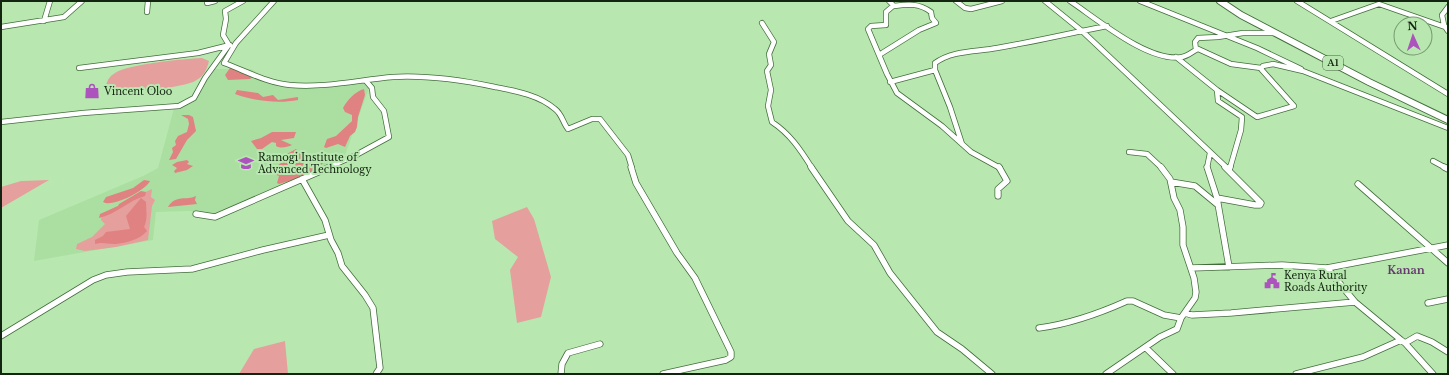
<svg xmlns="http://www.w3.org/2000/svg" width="1449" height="375" font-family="'Libre Baskerville',serif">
<rect width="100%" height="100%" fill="#b8e8b0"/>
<path fill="#abdfa1" d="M215,69H251L282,86L366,83L369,88L344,158L216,215L189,211L156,212L153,240L34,261L39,220L143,176L158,168L174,108L185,106L197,97L209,75Z"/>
<path fill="#e59f9d" d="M202,58L209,61C207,70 203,77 195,81C185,87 119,96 110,90C108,89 107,87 106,85C108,79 110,76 115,73C129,64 183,59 202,58Z
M49,180L1,208V187L21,181Z
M152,189L151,197L155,200L152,206L148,240L116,247L85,251L76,249L77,244L92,237L105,224L101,220L102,214L139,195Z
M527,207L534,219L551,277L541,317L517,323L510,270L518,257L495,239L492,221Z
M285,341L288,374H239L254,349Z"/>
<path fill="#e08281" d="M230,68H233L254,76L250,79L228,80L225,75Z
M364,89L365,95L358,117L357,127L355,132L350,136L345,147L338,144L326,148L324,147L327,139L336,136L352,121V115L345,112L343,108C347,100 356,91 364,89Z
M237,90L258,93L263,97L273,95L278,100L298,97V100C278,104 254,101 235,94Z
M181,115H189L193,117L196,131L187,140L176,159L169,160L173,152L172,148L176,145L175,141L178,136L187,132L189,124L188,119Z
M272,132H296L294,138L281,140L292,145C287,147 281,149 276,146V143L272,142L262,149H257L251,141L261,138Z
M296,149L300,154L315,158H328L319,167L296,179L279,184L277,183L279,176L269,172L281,163L283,156Z
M187,160L189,162L187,164L193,166L187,170L175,173L174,171L177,168L172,165L177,162Z
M144,180L150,181C146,190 113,208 103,202L106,197L133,188Z
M141,191L146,192L145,196C129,200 117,214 99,218L100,214L118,206L119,204Z
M196,196L195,200L197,204L168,207C176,194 186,201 196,196Z
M141,198L146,202C146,210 148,219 144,227L147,231C141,239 124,244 114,244C107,244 102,242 95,244V240L103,236L106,232L130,229L126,216Z"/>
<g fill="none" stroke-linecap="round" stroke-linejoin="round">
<defs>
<path id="minor-far1" d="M274,1L236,43L224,63C246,71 267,83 290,85C325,88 358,80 393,77C428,75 461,80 495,87C516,91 539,95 555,109C562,114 563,123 568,129L592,119H600L628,155L632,168
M956,1L965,8L971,9L1002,1
M1045,1L1082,31L1107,26
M1070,1C1097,19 1149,63 1182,57C1187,56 1192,52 1196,50L1195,42L1198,38L1218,37L1243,33H1275
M1140,1L1257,48L1301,69
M1297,1L1448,94
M207,3L215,1
M893,6L886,12V25L871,26L868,29L887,74L897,93L942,126L971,152L1000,168
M1448,7L1442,15L1444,25L1448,31
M147,12L148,1
M44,21L50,1
M1331,21L1379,4L1445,27
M762,23L774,42L769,54L771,65L767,71L771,90L768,106L772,122C790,134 800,149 812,168
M1,27L64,17L82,1
M1196,48L1231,64L1261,68
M879,55L919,30L936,23L932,18L931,12C919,3 908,4 894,6L889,1
M1176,57L1217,90L1257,117L1294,106L1261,69L1263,66L1273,64L1303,71L1448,128
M79,68L198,53L230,45
M890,82L935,70
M1217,90L1218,101L1242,117L1241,130L1230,168
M1,122L83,113L179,106L194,98L205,78L229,45L223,35L226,19L225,11L243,1
M962,144L950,107L935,70V63C953,50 976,52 997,48C1026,43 1054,37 1082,31L1227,168
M1129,152L1147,154L1162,168
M1433,161L1446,168
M327,168L356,155L389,137L384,111L373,97L372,88L366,81
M1207,168L1210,153"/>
<path id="minor" d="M631,167L636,183L677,253L695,278L731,352V357L726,360L663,374
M811,167L848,221L874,245L890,273L937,332L962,349L992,374
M1207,167L1217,198L1229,267
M1444,167L1448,169
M1229,170L1230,167
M302,179L325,220L331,240L338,253L342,266L365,295L373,308L380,368L376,374
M1171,182L1195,186L1218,205
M1358,184L1448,263
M998,196V189L1007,181L999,167
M1217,198L1255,205H1260L1261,203L1225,167
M196,214L215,217L330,167
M1191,268L1282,265L1327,268L1448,245
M1327,268L1355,302L1401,340
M1428,303L1448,299
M1185,313L1192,315L1231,313L1355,302
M1039,328C1070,324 1098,314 1127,301H1133L1164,315L1181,318
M1,336L93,280L106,275L127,272L192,269L263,250L329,235
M1405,343L1433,374
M1146,348L1173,374
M561,374L562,364L568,353L600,344
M1106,374L1160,337L1177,329L1181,318L1195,298L1196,292L1194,278L1183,245V227L1180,210L1174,198L1170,179L1161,167
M1296,374L1363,357L1401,340L1405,343L1417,336L1432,342L1448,352"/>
<path id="highway" d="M1220,1L1241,15L1369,82L1448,120"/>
</defs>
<use href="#minor-far1" stroke="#426d3b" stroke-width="6"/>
<use href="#minor" stroke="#426d3b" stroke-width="7"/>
<use href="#highway" stroke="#426d3b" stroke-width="8"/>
<use href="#minor-far1" stroke="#fff" stroke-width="4.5"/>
<use href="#minor" stroke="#fff" stroke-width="5.5"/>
<use href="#highway" stroke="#fff" stroke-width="6"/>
</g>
<defs>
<symbol id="shop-bare" viewBox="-9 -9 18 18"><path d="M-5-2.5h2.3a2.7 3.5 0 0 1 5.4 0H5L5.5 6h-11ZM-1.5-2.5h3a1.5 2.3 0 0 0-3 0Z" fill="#ad53be" stroke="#b8e8b0" stroke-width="2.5" paint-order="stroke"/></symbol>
<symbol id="university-bare" viewBox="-9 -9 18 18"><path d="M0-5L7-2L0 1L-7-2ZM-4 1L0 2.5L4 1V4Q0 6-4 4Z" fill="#ad53be" stroke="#b8e8b0" stroke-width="2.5" paint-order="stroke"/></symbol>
<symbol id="civic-bare" viewBox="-9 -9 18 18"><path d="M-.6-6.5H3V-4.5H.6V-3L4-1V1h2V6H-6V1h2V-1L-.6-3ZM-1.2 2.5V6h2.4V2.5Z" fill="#ad53be" stroke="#b8e8b0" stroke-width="2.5" paint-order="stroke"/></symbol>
</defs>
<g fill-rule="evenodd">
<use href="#shop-bare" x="81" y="80" width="22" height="22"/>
<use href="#university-bare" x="235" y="152" width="22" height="22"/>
<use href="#civic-bare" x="1261" y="270" width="22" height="22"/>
</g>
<g text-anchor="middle" stroke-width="4" stroke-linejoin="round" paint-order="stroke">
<rect fill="#b8e8b0" stroke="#446040" stroke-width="1" x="1323" y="56" width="20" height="14" rx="3"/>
<g font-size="9" font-weight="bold" fill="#132510">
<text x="1333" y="66">A1</text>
</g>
<g font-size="10" fill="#132510" stroke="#b8e8b0" text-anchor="start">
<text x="104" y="95">Vincent Oloo</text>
<text x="258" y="161">Ramogi Institute of<tspan x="258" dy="12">Advanced Technology</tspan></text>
<text x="1284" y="279">Kenya Rural<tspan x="1284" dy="12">Roads Authority</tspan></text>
</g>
<g font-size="11" font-weight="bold" fill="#66396e" stroke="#b8e8b0">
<text x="1406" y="274">Kanan</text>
</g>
</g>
<rect width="1449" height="375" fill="none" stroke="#132510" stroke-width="4"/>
<g transform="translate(1413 36) rotate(357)"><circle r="19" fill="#b8e8b0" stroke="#769a70"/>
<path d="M0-3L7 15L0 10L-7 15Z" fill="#ad53be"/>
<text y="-6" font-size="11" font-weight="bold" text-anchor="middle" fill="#132510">N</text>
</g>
</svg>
